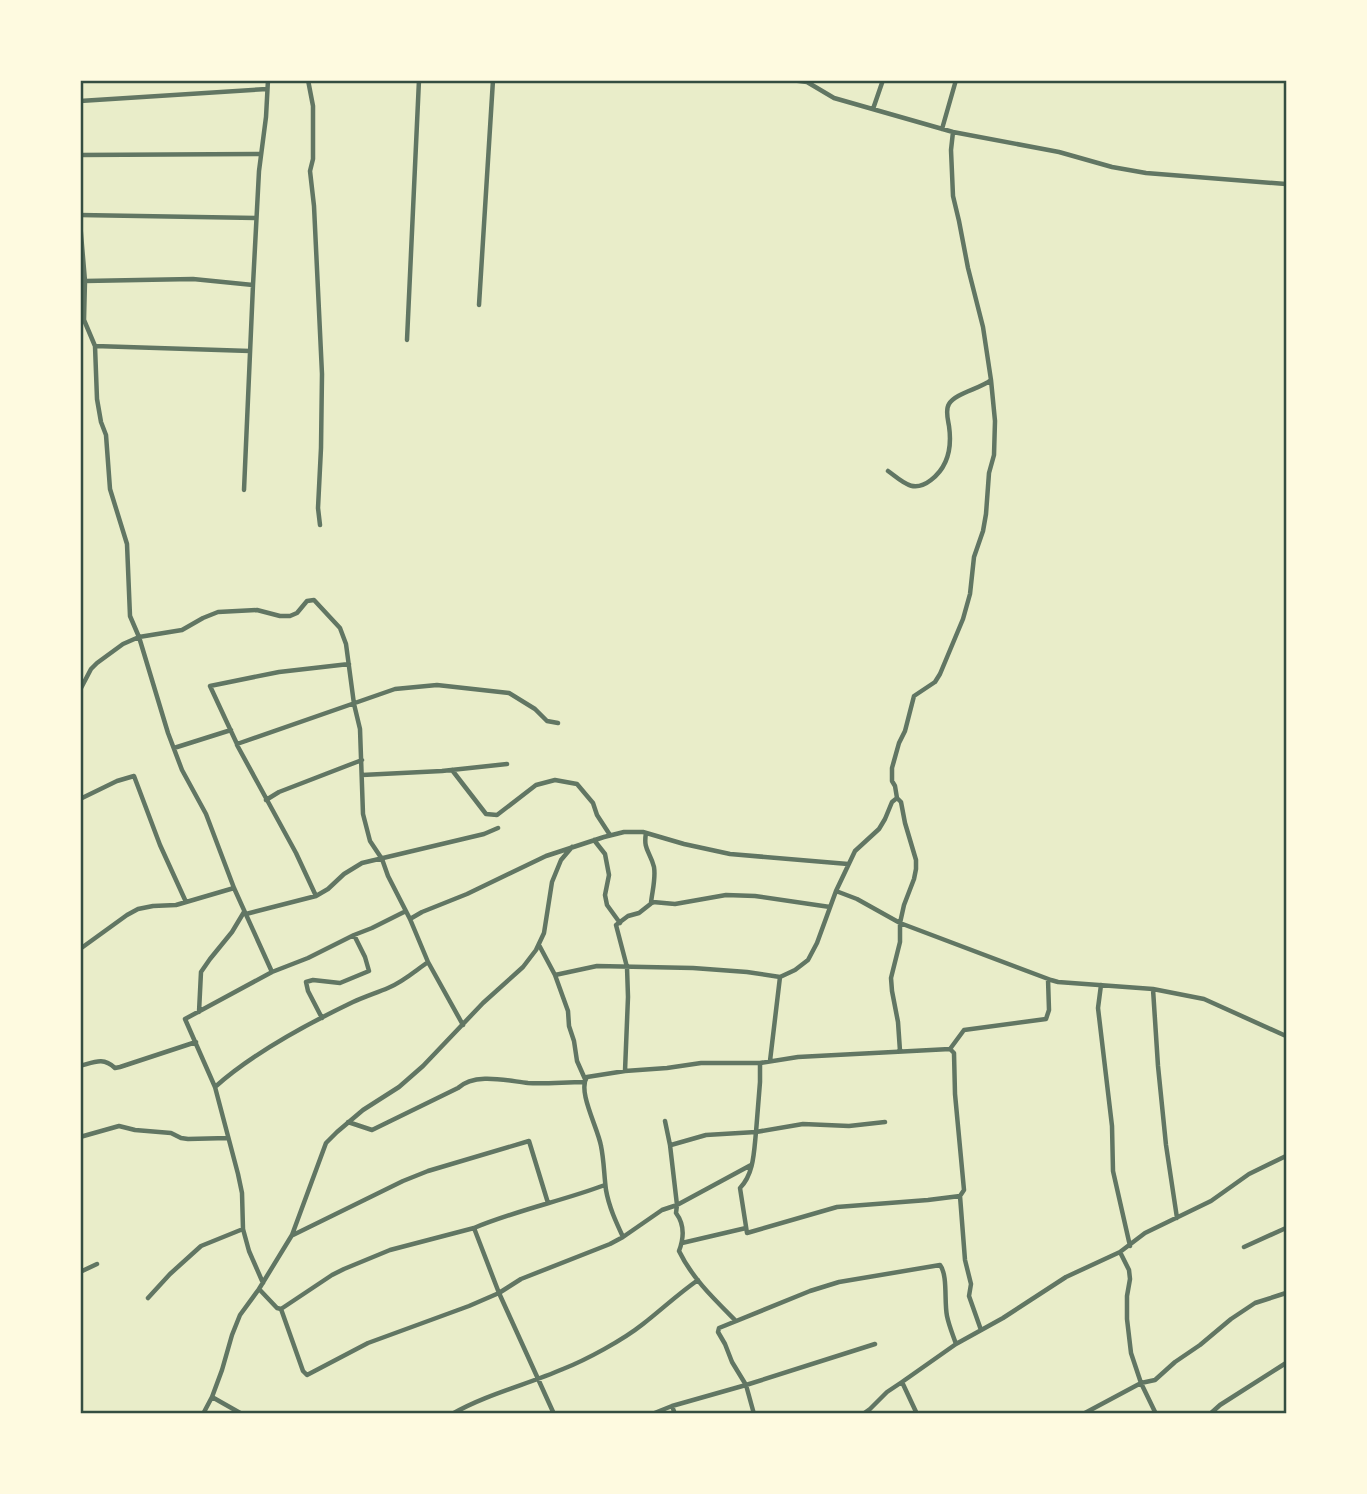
<svg xmlns="http://www.w3.org/2000/svg" width="1367" height="1494" font-family="Mulish,sans-serif">
<rect width="100%" height="100%" fill="#e9edc9"/>
<g fill="none" stroke-linecap="round" stroke-linejoin="round">
<path stroke="#617663" stroke-width="4.5" d="M308,80L313,106V159L310,171L314,206L322,374L321,448L318,508L320,525
M791,80L807,82L834,98L953,132L1059,152L1112,167L1146,173L1286,184
M80,101L267,89
M873,109L883,80
M942,129L956,80
M80,155L261,154
M80,215L256,218
M80,222L85,281L84,320L95,346L97,399L101,422L106,435L110,489L127,544L130,616L139,637L168,733L182,770L206,814L234,888L272,972
M85,281L193,279L253,285L259,171L266,117L268,80
M479,305L493,80
M407,340L419,80
M95,346L250,351
M888,471C903,482 913,494 931,480C948,467 952,447 949,426C948,420 945,410 949,404C955,393 980,389 991,380L983,327L968,268L959,221L953,196L951,150L953,132
M244,490L253,285
M349,664L279,672L210,686L237,744L395,689L437,685L509,693L535,709L547,721L558,723
M80,690L91,669L97,663L123,644L139,637L182,630L203,618L218,612L257,610L280,616H290L297,613L307,601L314,600L340,628L346,644L354,704L360,729L363,814L370,841L382,859L388,876L410,919L428,962L463,1025
M237,745L296,853L316,896
M174,748L231,730
M452,770L486,814L497,815L536,785L555,780L577,784L593,803L597,815L610,835
M362,775L442,771L507,764
M80,799L117,781L134,776L160,845L186,902
M266,800L279,792L362,760
M646,833C643,850 650,851 654,867C656,879 652,892 651,903H652
M594,840L605,854L609,875L605,895L607,905L620,923
M836,891L857,899L900,923L1051,980L1058,982L1153,989L1204,999L1286,1036
M246,914L316,896L328,889L344,874L362,863L484,834L498,828
M410,919L422,912L467,894L546,856L604,837L624,832H643L684,844L730,854L848,864
M539,945L555,975L597,966L693,968L747,972L780,977
M80,949L127,915L138,909L153,906L176,905L234,888
M555,975L568,1011L569,1026L574,1041L577,1061L585,1079
M1101,985L1098,1008L1112,1126L1113,1171L1130,1246
M1153,989L1158,1066L1166,1145L1177,1218
M199,1012L201,972L210,959L232,932L244,912
M322,1018L308,991L306,982L313,980L340,983L369,971L365,957L354,935
M950,1049L964,1030L1046,1019L1049,1010L1048,979
M900,1051L898,1022L892,991L891,978L900,942V923L904,905L914,879L916,869V860L905,823L901,802L897,798L895,786L892,781V768L899,743L905,731L914,696L935,682L940,674L963,619L970,594L974,557L983,531L986,514L989,473L994,455L995,421L991,380
M770,1061L780,977L795,970L808,960L817,943L836,891L855,851L879,829L885,819L892,802L897,798
M80,1066C95,1062 103,1057 115,1068L120,1067L196,1042
M625,1071L628,997L627,967L616,925L628,916L639,913L653,902L675,904L726,895L755,896L830,907
M215,1087C253,1053 307,1024 353,1002C364,997 376,993 388,988C403,982 415,971 428,962
M665,1121L670,1145L677,1205L676,1213C685,1225 684,1238 679,1251C692,1278 714,1299 735,1320
M348,1122L372,1130L458,1088C475,1072 508,1081 528,1083C547,1084 565,1082 584,1082
M885,1122L849,1126L803,1124L756,1132C754,1151 754,1174 740,1188L747,1233L837,1207L928,1200L960,1196
M80,1137L119,1126L135,1130L171,1133L181,1138L188,1139L228,1138
M671,1145L706,1135L756,1132L760,1082V1063
M474,1228C517,1210 562,1201 605,1185
M293,1235L403,1181L428,1171L529,1141L548,1203
M623,1237C616,1222 609,1207 606,1190C604,1175 604,1160 601,1146C598,1128 577,1091 587,1077L625,1071L667,1068L701,1063H760L798,1057L950,1049L954,1053L955,1094L964,1190L960,1196L965,1260L971,1284L969,1296L981,1330
M682,1243L746,1228
M1244,1247L1286,1228
M1120,1252L1129,1270L1130,1279L1127,1296V1319L1131,1353L1141,1383L1156,1414
M80,1272L97,1264
M263,1283L249,1251L243,1229L242,1193L238,1174L215,1087L185,1019L272,972L308,958L354,935L372,928L406,911
M259,1289L292,1235L326,1143L337,1132L363,1110L399,1087L423,1066L483,1003L523,967L536,950L544,933L552,882L561,860L572,847
M148,1298L170,1274L201,1246L243,1229
M281,1309L303,1371L307,1375L368,1343L469,1306L499,1293L521,1279L610,1244L623,1237L662,1210L677,1205L751,1165
M902,1382L956,1344L1003,1318L1066,1277L1120,1252L1145,1233L1211,1201L1249,1174L1286,1156
M212,1397L242,1414
M672,1406L675,1414
M203,1414L212,1397L222,1370L232,1335L240,1315L259,1289L277,1308L281,1309L332,1275L344,1269L390,1250L474,1228L499,1293L554,1414
M452,1414C487,1394 526,1385 563,1369C586,1360 623,1340 643,1324C661,1310 678,1294 698,1280
M652,1414L672,1406L746,1385L875,1344
M754,1414L746,1385L732,1362L725,1344L718,1332L719,1328L810,1291L839,1282L940,1265C948,1275 944,1302 947,1316C949,1326 953,1335 956,1344
M863,1414L870,1409L887,1392L902,1382L917,1414
M1083,1414L1141,1383L1155,1380L1175,1362L1200,1345L1231,1319L1255,1303L1286,1293
M1210,1414L1220,1405L1286,1363"/>
</g>
<rect width="1367" height="1494" fill="none" stroke="#fefae0" stroke-width="164"/>
<rect x="82" y="82" width="1203" height="1330" fill="none" stroke="#344e41" stroke-width="2.5"/>
</svg>
